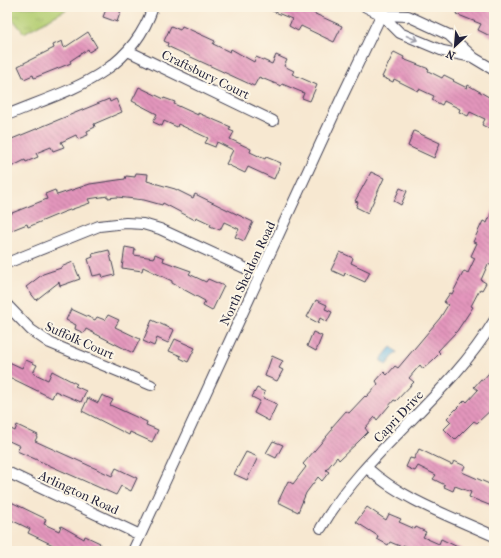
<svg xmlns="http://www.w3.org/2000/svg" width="501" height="558" font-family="'IM FELL French Canon',serif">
<defs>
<pattern id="grass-tufts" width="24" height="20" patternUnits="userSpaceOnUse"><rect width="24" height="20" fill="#b6cf74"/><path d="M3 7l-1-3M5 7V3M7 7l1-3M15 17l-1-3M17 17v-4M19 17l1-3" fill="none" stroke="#9cb165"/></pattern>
<pattern id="water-ripples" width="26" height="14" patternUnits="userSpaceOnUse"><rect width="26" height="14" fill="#6dbae6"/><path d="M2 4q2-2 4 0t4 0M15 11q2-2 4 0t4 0" fill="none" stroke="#5997bc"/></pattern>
<pattern id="building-back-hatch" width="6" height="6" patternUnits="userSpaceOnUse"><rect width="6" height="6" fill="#e395bc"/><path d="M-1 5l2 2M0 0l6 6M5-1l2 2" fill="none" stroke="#b8799a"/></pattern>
</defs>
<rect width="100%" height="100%" fill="#fcf5e5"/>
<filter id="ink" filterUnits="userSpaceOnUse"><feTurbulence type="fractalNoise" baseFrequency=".025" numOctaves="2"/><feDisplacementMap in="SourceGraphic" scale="8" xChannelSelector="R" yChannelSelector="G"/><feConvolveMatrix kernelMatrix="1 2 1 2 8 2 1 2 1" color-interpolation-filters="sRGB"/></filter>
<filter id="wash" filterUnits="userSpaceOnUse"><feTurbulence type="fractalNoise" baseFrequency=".012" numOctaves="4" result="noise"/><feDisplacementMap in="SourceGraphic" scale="16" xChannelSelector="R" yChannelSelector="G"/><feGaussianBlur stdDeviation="0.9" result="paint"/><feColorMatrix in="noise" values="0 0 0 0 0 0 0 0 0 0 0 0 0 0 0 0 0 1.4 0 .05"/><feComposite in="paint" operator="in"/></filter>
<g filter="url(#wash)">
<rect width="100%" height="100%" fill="#f7e8d1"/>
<path fill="url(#grass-tufts)" stroke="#6c7858" d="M7,7H71L24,33L7,12Z"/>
<path fill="url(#water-ripples)" stroke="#486e90" d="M391,347L397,352L386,365L380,360Z"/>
<g id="blocks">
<path fill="url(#building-back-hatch)" d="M107,7H122L117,22L103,17Z
M263,7H307L314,11L313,13L342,26L334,42L301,26L298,31L289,26L292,19Z
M460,7H482L494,13V38L478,30L481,24L456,14Z
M171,26L180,30L182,26L215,41L213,44L230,52L231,49L254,62L256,57L272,64L276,55L287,60L284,66L294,71L292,74L317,85L310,101L302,98L304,93L287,86L282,84L281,86L259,77L254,86L167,46L168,43L164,41Z
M88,32L97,47L89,52L88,49L70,61L71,63L34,78L33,75L24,79L18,66L54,48L53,45L62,41L64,48Z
M394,52L404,57L403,59L429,69L428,71L442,78L444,75L454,80L453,81L467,88L468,85L494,100V131L482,125L485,119L470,112L468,116L459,112L460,109L444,101L442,105L432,100L434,96L419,89L418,91L394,79L393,82L382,77Z
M139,87L164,99V98L175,102L174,104L198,115V113L231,127L229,130L234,132L230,139L251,149L250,152L265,159L266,157L281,163L274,179L248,167L245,173L226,164L233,150L217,142L215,147L205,143L208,138L178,124L177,127L164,121L162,126L153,122L157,114L132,101Z
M109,99L110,102L116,99L122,112L94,124L95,127L87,131L88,135L78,139L76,135L61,142L64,147L53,151L51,147L36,153L38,157L26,162L25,160L7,169V141Z
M414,131L440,143L434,158L408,146Z
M371,172L384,178L368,213L356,207L358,202L355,201Z
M136,173L148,174L147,181L175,189L193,198L195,194L253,222L244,241L235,237L239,229L224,222L220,230L210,226L211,224L196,217L195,220L163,203L162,205L144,200L117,197L108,198V196L88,199L90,203L64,212L28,227L27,224L7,232V215L47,199L45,194L55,190L57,195L90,184L125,179L126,176L135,177Z
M400,188L407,191L401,205L394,201Z
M494,207V267L488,264L481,280L486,283L482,290L480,289L471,306L473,307L457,331L438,351L440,353L433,360L423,369L420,365L409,378L414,382L396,401L394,400L377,420L375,417L365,428L368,432L359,441L339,460L337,457L326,470L329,472L322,481L318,477L306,493L298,512L278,502L288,481L293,484L306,467L303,464L332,430L331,428L346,411L349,413L365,396L366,397L378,384L376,381L384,372L387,375L395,366L398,368L440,318L448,305L444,302L450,293L452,294L464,271L468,273L475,258L471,256L477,243L473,242L483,221L487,223Z
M125,247L135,249L134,255L154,258L155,254L164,258L163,261L191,271L189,274L206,282L208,279L224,286L212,311L203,306L205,301L172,283V281L143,267L142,271L122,268Z
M109,250L115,275L103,278L102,274L93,276L88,259L93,257L92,254Z
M340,252L353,258L351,263L370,272L365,282L345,273L344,276L331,270Z
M73,262L80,279L60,286L59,282L36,300L26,287L43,274L61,268V267Z
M316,300L327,305L325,309L332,312L327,322L320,318L318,323L307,317Z
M71,309L95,320L97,317L105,320L108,315L119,320L115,327L140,339L133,353L86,329L84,333L75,329L76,325L66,320Z
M152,320L174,330L168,343L157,338L154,346L143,341Z
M313,332L322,336L316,351L307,346Z
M175,339L195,348L188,362L180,358L181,356L169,351Z
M272,356L283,361L279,368L283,370L277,381L265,376Z
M26,360L37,365L33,373L48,380L52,371L77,384L75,386L86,391L81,402L55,391L52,398L7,376V361L22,368Z
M494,367V407L477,423L474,421L455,440L444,429L451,422L447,418L465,400L467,402L478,390L474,387L481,379L483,380Z
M257,388L265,392L263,398L277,404L269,421L254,413L260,401L252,397Z
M102,395L113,400L110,405L147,422L146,425L158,430L152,442L130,432L129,435L82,411L88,398L98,403Z
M17,425L38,435L35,441L112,476L116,468L137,478L131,491L121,486L116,495L17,451L20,446L7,440V427L15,431Z
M273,441L283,445L276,458L266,453Z
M419,449L452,465L454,461L465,466L462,472L494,486V507L469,497L471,492L455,486L453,491L444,487L445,485L433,479L436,475L418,466L415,471L406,467L410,458L414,459Z
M246,452L258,457L247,480L234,474Z
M7,500L46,519L44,524L59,531L61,526L84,539L85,536L100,543L96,551H50L53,545L28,533L30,529L7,518Z
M367,507L386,520L389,514L401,519L399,522L415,529L416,527L426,532L423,537L439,544L441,539L466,551H417L403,545L402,547L390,542L388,545L377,539L378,536L356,522Z"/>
</g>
</g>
<g filter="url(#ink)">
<use href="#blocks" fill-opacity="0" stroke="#424052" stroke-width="1"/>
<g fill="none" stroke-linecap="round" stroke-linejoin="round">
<defs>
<path id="minor" d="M366,7L382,15L408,16L449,35L474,58L494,70
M382,15L400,33L443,51L473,57
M128,51L273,121
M7,115C67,90 130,76 153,7
M7,263L99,226L126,223L143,224L160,229L260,275
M7,305L31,330L50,343L151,385
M367,468C403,500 450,516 494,536
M7,472L140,535
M321,528C366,450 447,399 494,321
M133,551L341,99L385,7"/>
</defs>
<use href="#minor" stroke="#424052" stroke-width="12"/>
<use href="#minor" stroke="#fff" stroke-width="10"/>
</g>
<defs><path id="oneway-shaft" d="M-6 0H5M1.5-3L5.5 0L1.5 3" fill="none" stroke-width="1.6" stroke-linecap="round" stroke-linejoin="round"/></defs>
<use stroke="#9c9ca7" href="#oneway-shaft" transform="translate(412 38) rotate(23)"/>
</g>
<g text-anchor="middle" stroke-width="4" stroke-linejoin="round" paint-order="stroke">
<g font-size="13" fill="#22223b" stroke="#fcf5e5">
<text transform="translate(206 74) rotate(26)" y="5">Craftsbury Court</text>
<text transform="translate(247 273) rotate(-65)" y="5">North Sheldon Road</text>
<text transform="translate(80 340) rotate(24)" y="5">Suffolk Court</text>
<text transform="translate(398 416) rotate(-47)" y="5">Capri Drive</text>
<text transform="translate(79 492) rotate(25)" y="5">Arlington Road</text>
</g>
</g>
<rect width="501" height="558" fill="none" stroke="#fcf5e5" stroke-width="24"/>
<g transform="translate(455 46) rotate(206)" stroke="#fcf5e5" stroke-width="3" paint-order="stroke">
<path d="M0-3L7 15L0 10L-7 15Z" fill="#22223b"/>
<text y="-6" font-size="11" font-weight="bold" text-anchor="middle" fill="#22223b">N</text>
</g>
</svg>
